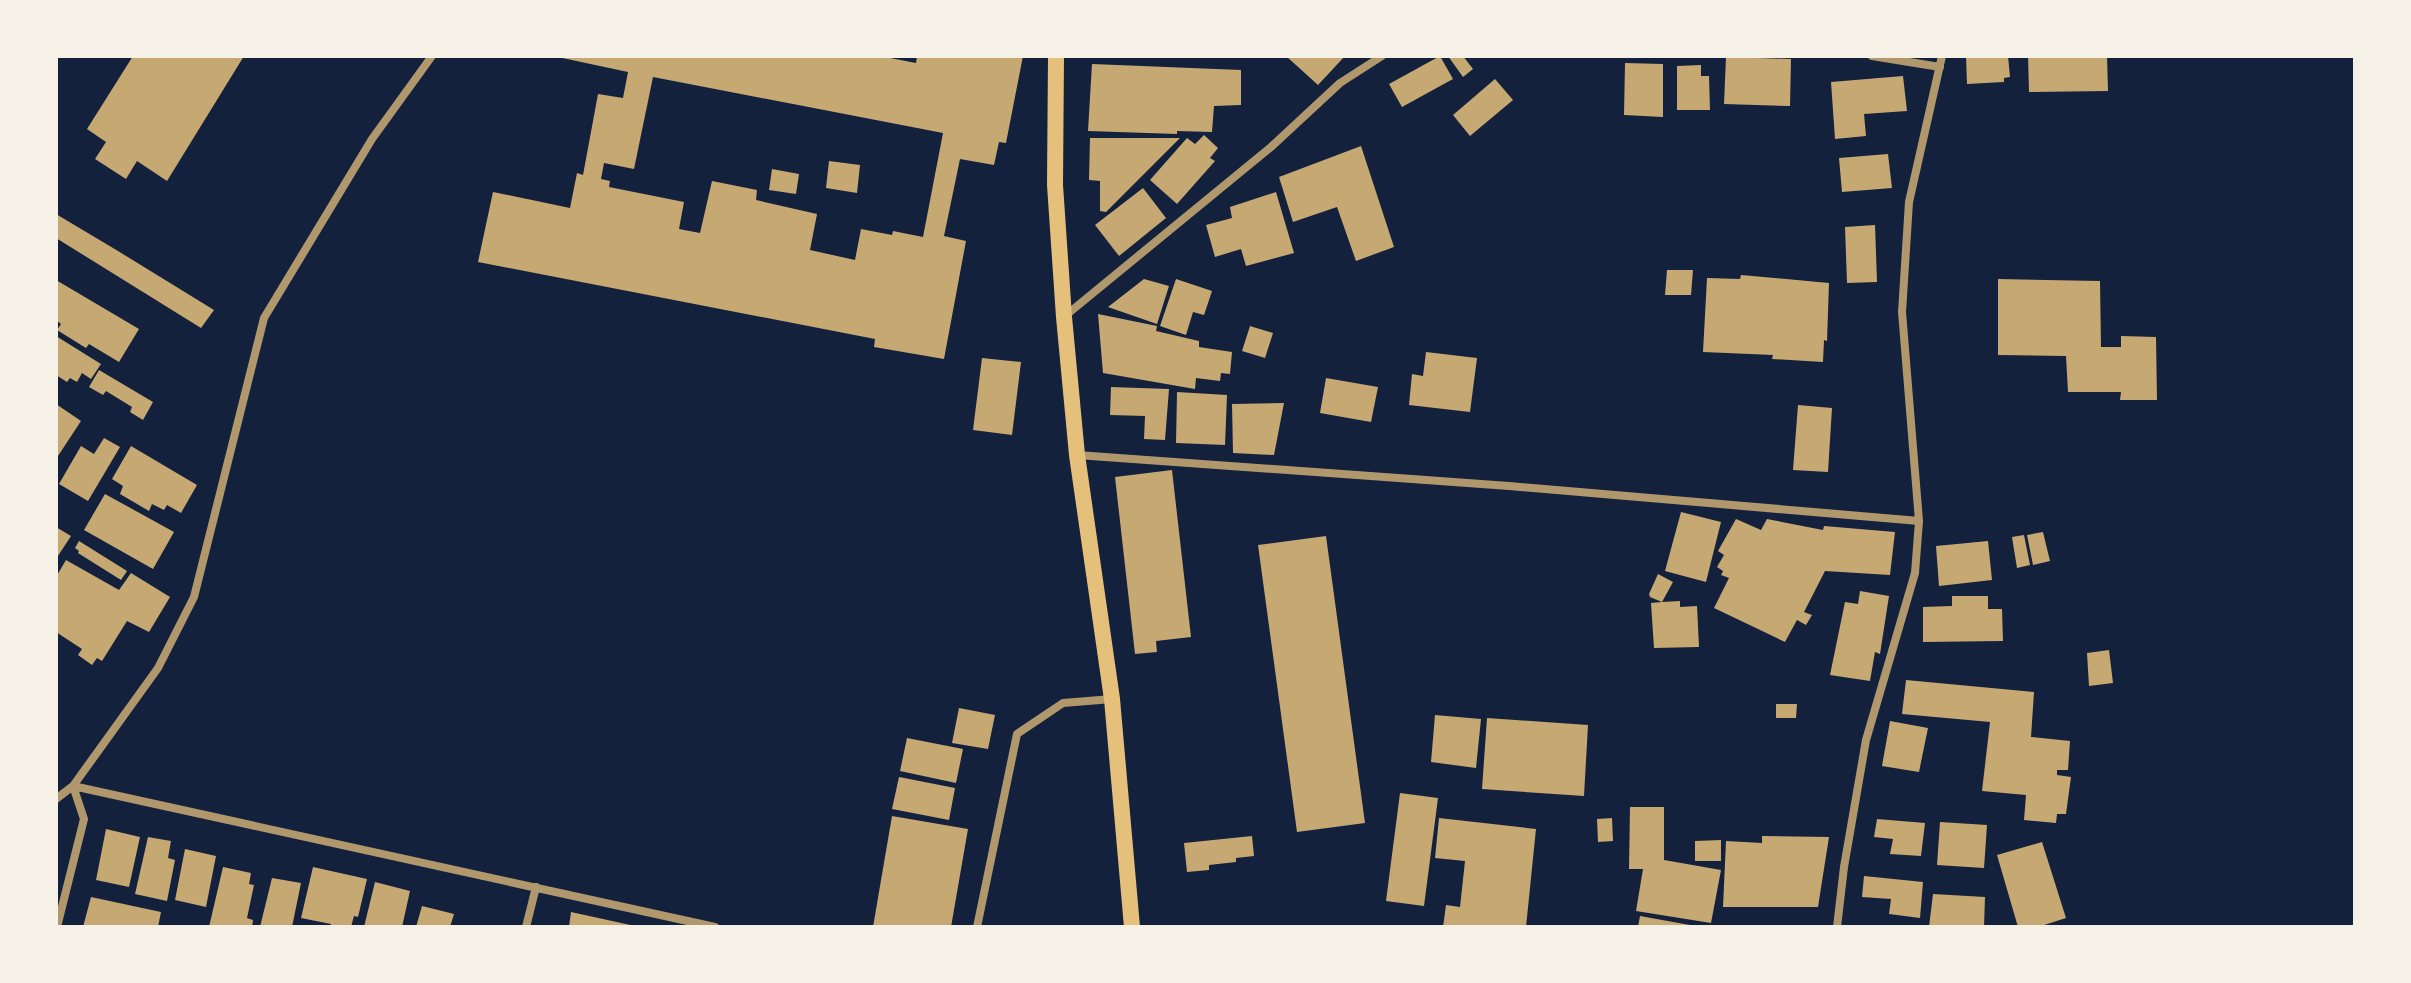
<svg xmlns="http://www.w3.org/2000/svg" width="2411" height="983" font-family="'Work Sans',sans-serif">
<rect width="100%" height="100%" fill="#14213d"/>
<path fill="#c6a872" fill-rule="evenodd" d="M133,56H244L167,181L137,161L126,179L95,159L106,142L87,129Z
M553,56H880L916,63L917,56H1023L1006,143L999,142L994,165L960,159L944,236L966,241L944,359L874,347L875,339L478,262L493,192L570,208L577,173L583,175L598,94L623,98L628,72ZM653,77L943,133L923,237L893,231L892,235L861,229L855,260L810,250L817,214L756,200L757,190L712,181L700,233L679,229L684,202L609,187L610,181L601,179L604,163L634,169Z
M1286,56H1345L1318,85Z
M1440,56L1453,79L1402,107L1389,84Z
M1448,56H1463L1473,69L1463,77Z
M1966,56H2008L2010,77L2004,78V82L1967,84Z
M2028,56H2107L2108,91L2029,92Z
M1726,57L1791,59L1790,106L1724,104Z
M1625,63L1663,64V117L1624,115Z
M1092,64L1241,70V105L1214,106L1212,132L1177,131V134L1088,131Z
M1701,65V76H1709L1710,110H1677V66Z
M1903,76L1907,111L1864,114L1866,136L1835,139L1831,82Z
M1495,79L1513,100L1470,136L1453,115Z
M1204,135L1218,148L1210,158L1215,161L1177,204L1150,180L1187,138L1195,144Z
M1090,138H1180L1106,212L1100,211V181L1089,180Z
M1361,146L1394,247L1356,261L1337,207L1293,222L1279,177Z
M1888,154L1892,188L1842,192L1839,158Z
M829,161L860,165L857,193L826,188Z
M772,169L799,174L796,194L769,190Z
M1143,188L1166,218L1119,256L1095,225Z
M1276,192L1294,253L1246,266L1241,249L1215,257L1206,225L1232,218L1230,207Z
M56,214L118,251L214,310L201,328L56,238Z
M1875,225L1877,282L1847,283L1845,227Z
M1667,270H1693L1691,295H1665Z
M1741,275L1829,283L1827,341L1824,340L1823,362L1772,359L1773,355L1703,352L1707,278L1740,279Z
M1144,279L1169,286L1157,324L1108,307Z
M1176,279L1212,291L1204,315L1193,312L1186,335L1160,326Z
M1998,279L2100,281L2101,347H2121V336L2156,337L2157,400H2120L2121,392H2068L2066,356L1998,355Z
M56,280L139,329L119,362L89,344L86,348L57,330L61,324L56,320Z
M1098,314L1157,326L1156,331L1199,341V347L1232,352L1230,374L1221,373L1220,381L1196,378L1195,389L1103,373Z
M1250,326L1273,333L1265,358L1242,351Z
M56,336L101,364L91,379L82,373L77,382L70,378L67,382L56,375Z
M1426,352L1477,358L1470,412L1409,405L1412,374L1423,376Z
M982,358L1021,362L1012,435L973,430Z
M99,370L153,402L143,420L130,412L132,407L106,391L103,395L89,387Z
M1326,378L1378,387L1371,422L1320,413Z
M1111,387L1169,389L1165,440L1144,439L1145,416L1110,415Z
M1177,392L1227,395L1225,445L1176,443Z
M1284,403L1274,455L1233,453L1232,404Z
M56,404L81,421L56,459Z
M1798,405L1832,408L1828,472L1793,470Z
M104,438L120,447L88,501L59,484L81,446L94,454Z
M131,446L197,485L181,513L167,505L164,510L152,504L149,511L120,494L123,486L112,479Z
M1172,470L1191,637L1156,641L1157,652L1135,654L1115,477Z
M105,494L174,532L153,569L84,530Z
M1681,512L1721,522L1706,582L1665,571Z
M1736,519L1761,530L1767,519L1823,530L1824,526L1895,532L1890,575L1825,571L1804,612L1812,615L1806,625L1797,620L1785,642L1714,608L1729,578L1721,575L1723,571L1717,567L1724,555L1718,551Z
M56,527L71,536L56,559Z
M2043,532L2050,561L2033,565L2027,535Z
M2024,535L2030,565L2017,568L2012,537Z
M1326,536L1365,823L1297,832L1258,545Z
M79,541L127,571L121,580L78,553L79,551L75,548Z
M1988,541L1992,580L1939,586L1936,546Z
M66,560L119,590L131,573L170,597L149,632L127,621L102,661L97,658L92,665L78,655L82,649L56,632V577Z
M1658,574L1673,582L1662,602L1680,601V607L1697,606L1699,647L1654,648L1651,603L1662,602L1650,597L1649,594Z
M1860,591L1889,596L1880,654L1875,652L1870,681L1830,675L1845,602L1858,604Z
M1952,596H1988V609H2002L2003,641L1923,642V607L1952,606Z
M2109,650L2113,683L2089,686L2087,653Z
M1906,680L2034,692L2031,737L2070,741L2068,770H2057V775L2071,777L2066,814H2057L2056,823L2024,820L2026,795L1982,791L1990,722L1902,714Z
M1776,704H1797L1796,718H1776Z
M959,708L995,715L988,749L952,743Z
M1435,715L1481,719L1476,768L1431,762Z
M1487,718L1588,725L1584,796L1482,789Z
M1890,721L1928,728L1919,772L1882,766Z
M907,738L963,749L956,783L900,771Z
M899,777L955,788L949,820L892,809Z
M1400,793L1438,798L1424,906L1386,901Z
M1630,807H1664V860L1721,870L1711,923L1636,911L1643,869H1629Z
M892,816L968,829L951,927H873Z
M1439,818L1536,829L1526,927H1443L1446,905L1460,907L1465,861L1435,858Z
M1612,818L1613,841L1598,842L1597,819Z
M1877,819L1925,823L1921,856L1890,854L1893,839L1874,837Z
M1940,822L1987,825L1984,868L1937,865Z
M106,829L140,837L129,887L96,880Z
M1252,836L1254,856L1236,858V862L1209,865V870L1187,872L1184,843Z
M1762,836L1829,837L1818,907H1723L1726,841L1762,843Z
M148,837L171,841L168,858L175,860L167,901L135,894Z
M1721,840V861H1695V841Z
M2042,842L2066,918L2038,927H2018L1997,855Z
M185,849L216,856L206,907L175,900Z
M223,867L251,873L249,884L254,885L247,918L253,920L252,927H209Z
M313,867L367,879L358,917L354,916L351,927H330L331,924L301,918Z
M1864,876L1923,882L1920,918L1889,914L1891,899L1862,897Z
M272,878L301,883L292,927H260Z
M375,882L410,891L402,927H364Z
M1933,894L1985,897L1984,927H1929Z
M91,897L161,912L158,927H83Z
M422,906L454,914L450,927H416Z
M571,912L635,926V927H569Z
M1640,916L1690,925V927H1638Z"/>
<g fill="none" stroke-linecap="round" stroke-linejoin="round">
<path stroke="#b1986c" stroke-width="8" d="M1872,56L1940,67
M1065,316L1271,147L1340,83L1382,56
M1077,455L1509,486L1919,521
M73,786L715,927
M56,799L73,786L158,668L194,597L264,318L372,139L432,56
M57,927L84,819L73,786
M526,927L536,887
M977,927L1017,734L1063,703L1112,699
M1837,927L1844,867L1866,740L1915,573L1919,521L1902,312L1909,202L1942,56"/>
<path stroke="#e5c07b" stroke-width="16" d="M1056,56L1055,185L1064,317L1077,455L1112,699L1132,927"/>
</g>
<rect width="2411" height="983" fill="none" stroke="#f6f1e7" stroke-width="116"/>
</svg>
